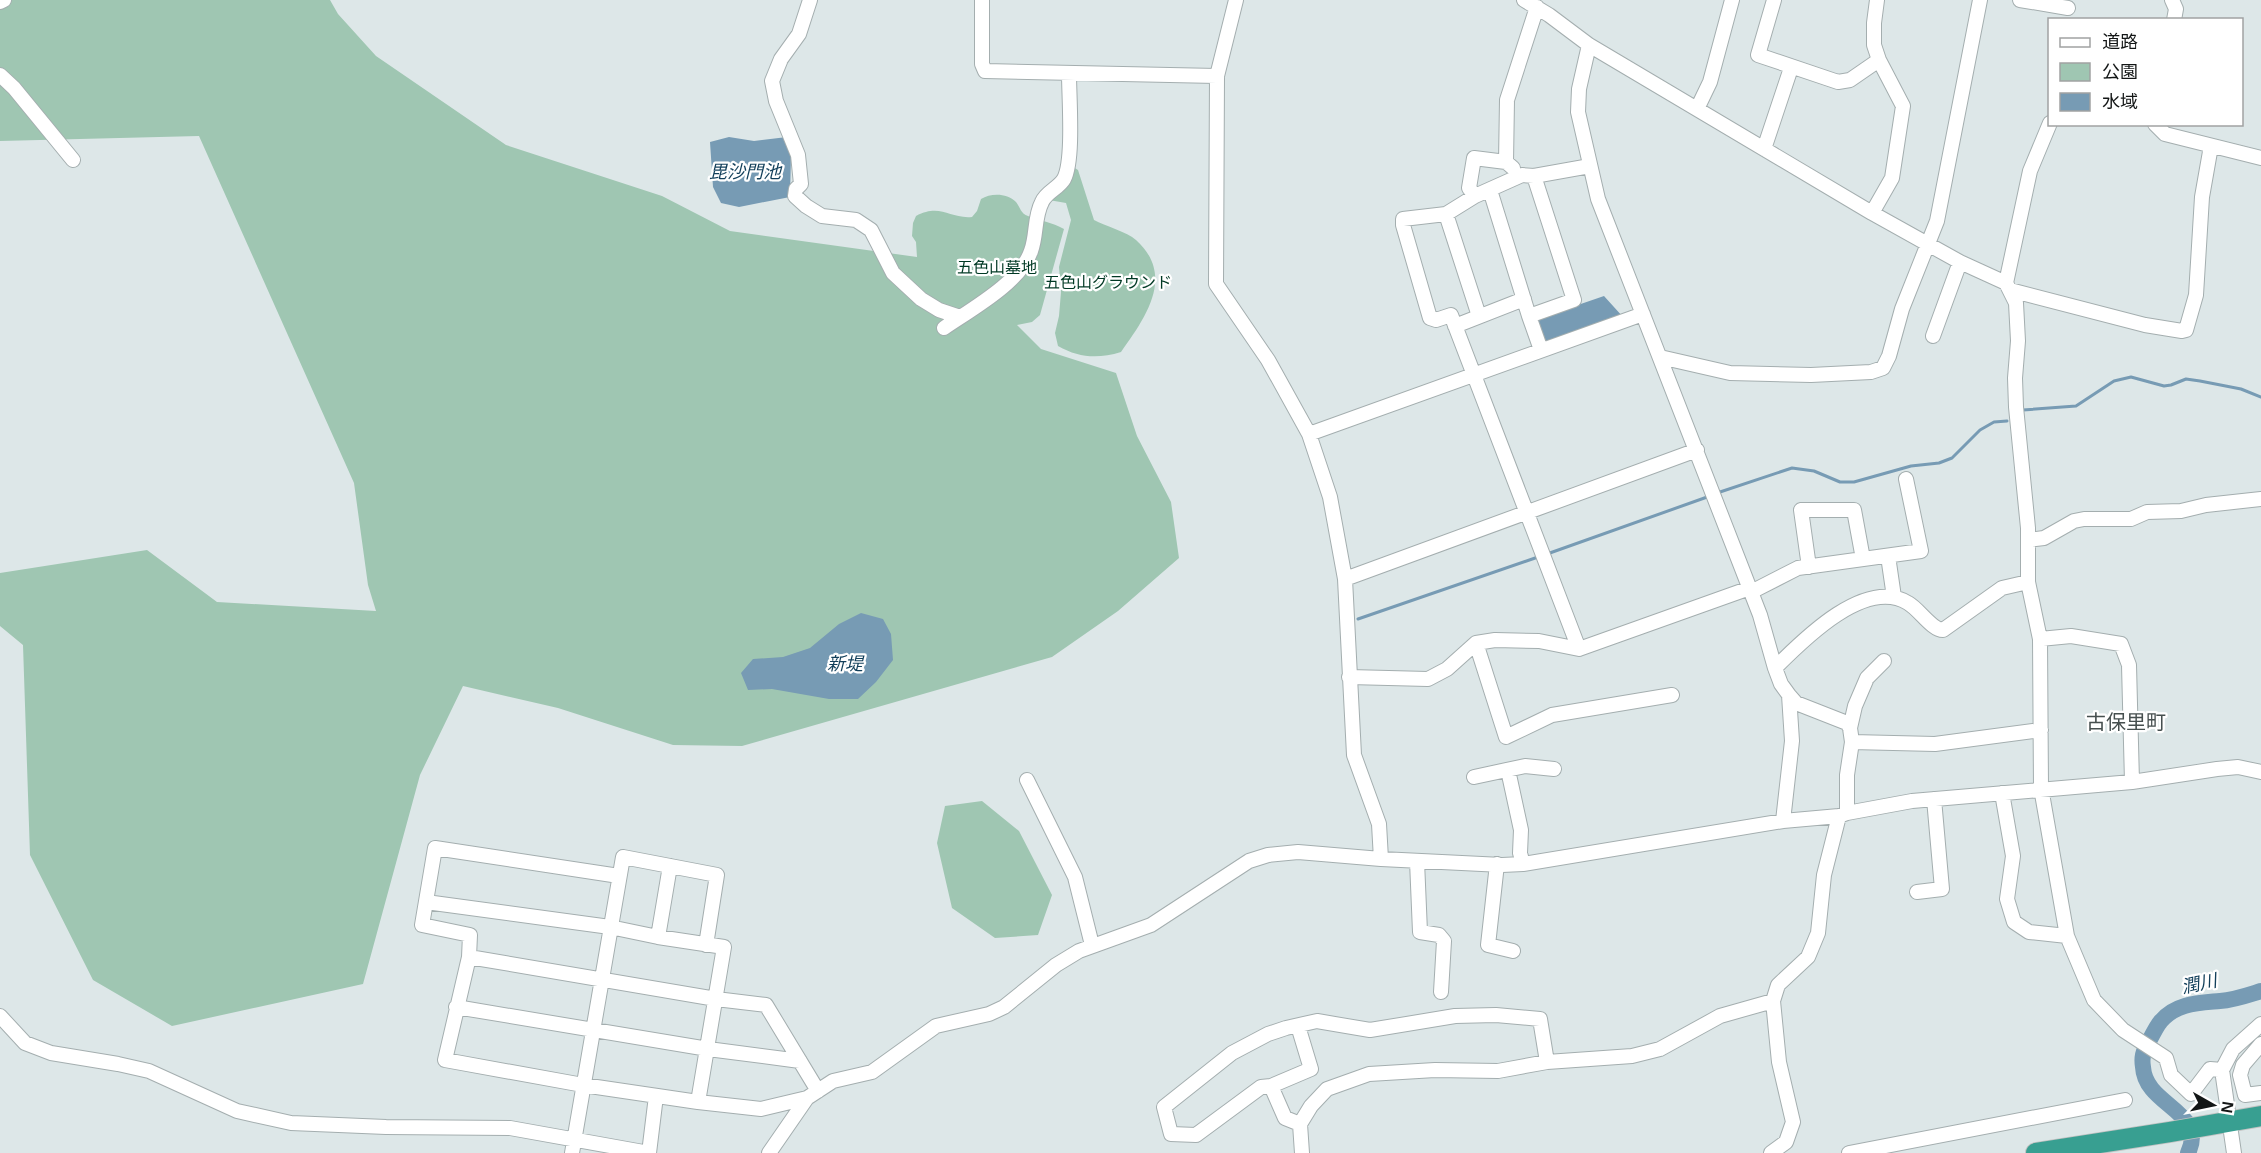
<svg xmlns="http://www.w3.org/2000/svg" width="2261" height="1153" font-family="Arial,'Noto Sans JP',sans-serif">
<rect width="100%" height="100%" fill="#dde7e8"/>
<path fill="#9fc6b2" d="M0,0H330L338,14L376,56L506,145L662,196L730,231L917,257L916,242L912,236L913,223L916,216C941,203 949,219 972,217L977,211L981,199C991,193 1007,193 1016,202C1020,207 1021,214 1028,216C1040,221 1052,222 1064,229L1040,315L1032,322L1017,325L1041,349L1116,373L1137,436L1171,502L1179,558L1118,611L1052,657L742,746L673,745L558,708L463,686L420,775L363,984L172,1026L93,980L30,855L23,645L0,626V573L147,550L217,602L376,611L368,585L354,483L199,136L0,141Z
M1067,163L1078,170L1094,220C1105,226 1127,232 1136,240C1176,276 1145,318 1121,352C1098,359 1079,358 1058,346L1055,333L1059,316L1061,292L1059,267L1071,220L1066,203L1043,199Z
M982,801L1019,831L1052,895L1038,935L995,938L952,908L937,843L945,806Z"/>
<path fill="#779bb4" d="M729,137L754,141L787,137L791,155L790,197L739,207L721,203L713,187L710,142Z
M1604,296L1623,317L1546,345L1538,322L1540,318Z
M861,613L883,619L891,634L893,660L876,682L858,699H829L772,689L748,690L741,673L753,659L783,657L810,648L839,624Z"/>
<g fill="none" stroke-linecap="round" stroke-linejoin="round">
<path stroke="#779bb4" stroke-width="3" d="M2023,410L2076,406L2114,381L2131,377L2164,386L2171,385L2186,379L2200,381L2241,389L2261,397
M1717,493L1792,468L1814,471L1840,482H1854L1911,466L1939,463L1952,458L1980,430L1994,422L2007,421
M1547,554L1710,496
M1358,619L1538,557"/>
<path stroke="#779bb4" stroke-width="16" d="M2188,1153C2208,1111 2145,1106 2143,1067C2142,1061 2142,1055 2145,1049C2149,1042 2156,1026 2161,1021C2176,1003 2199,1003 2220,1001C2234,1000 2248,995 2261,991"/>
<defs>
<path id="minor" d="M810,0L799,34L781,59L772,81L776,101L798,155L801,184L796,189L795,196L806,206L822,216L856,220L871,230L893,273L921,299L939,310L960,317
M982,0V64L985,71L1217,76
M1236,0L1217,76L1216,284L1268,360L1309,434L1330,497L1345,579L1354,755L1379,824L1381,859
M1524,0L1549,15L1589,45L1872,213L1960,262L2006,283
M1774,0L1758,55L1838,82L1850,80L1879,60
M2020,0L2068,8
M2172,0L2176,9L2174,20
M0,2L4,0
M1589,45L1579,89L1578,112L1598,199L1760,615L1775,668L1781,684L1789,695L1796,703L1847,723L1850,728L1852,742L1935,744L2041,730
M0,75L14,88L73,160
M1697,109L1710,82L1732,0
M2050,123L2030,171L2006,283L2016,303L2018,341L2015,378L2016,407L2028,528V582L2040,639L2041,788L2067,936L2094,1000L2123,1030L2166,1058L2171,1075L2191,1094L2210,1069L2222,1070
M2155,124L2165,134L2261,158
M1764,149L1791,68
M1506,162L1507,100L1537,7
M1590,166L1534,176L1522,175L1475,196L1446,214L1403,219V225L1430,318L1436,320L1451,315L1579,649L1750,588
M1490,190L1529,316L1574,300L1534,176
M1475,196L1469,188L1474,158L1506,162L1513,168
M1872,213L1892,178L1903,106L1879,60L1874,45V23L1877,0
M1446,214L1479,316
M2010,290L2145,325L2182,331L2186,330L2196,295L2202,197L2211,146
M1529,316L1541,350
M1455,326L1524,299
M944,328C970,310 1021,282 1031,251C1037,235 1034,217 1042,202C1046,192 1059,188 1064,179C1074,160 1069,97 1069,74
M1933,336L1960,262
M1660,357L1730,373L1811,375L1871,372L1883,368L1889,356L1902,309L1937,221L1980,0
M1309,434L1643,314
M2028,540L2044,538L2074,521L2084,519H2131L2147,512L2181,511L2206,505L2261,499
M1888,556L1894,597
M1809,567L1801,510H1854L1863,559
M1345,579L1697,450
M1751,592L1798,568L1921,551L1906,479
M2040,639L2071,636L2121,644L2129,665L2132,782
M1476,643L1506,737L1552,715L1672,695
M1775,668C1803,640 1865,577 1908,603C1919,609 1932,630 1943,630L2002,588L2028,582
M1349,677L1428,679L1447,669L1476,643L1495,640L1539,641L1579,649
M1850,728L1855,706L1867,678L1884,661
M1508,770L1521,830L1520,853L1523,864
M1474,777L1525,766L1554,769
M1027,780L1075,877L1092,945
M2002,793L2013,856L2007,899L2014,922L2029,932L2067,936
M1847,813V775L1852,742
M1783,821L1792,741L1789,695
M1417,861L1420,932L1439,935L1444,941L1441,992
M1497,864L1488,945L1513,951
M619,876L435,848L422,925L470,935L469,957L445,1060L583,1085L698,1102L761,1109L807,1098L833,1081L872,1072L936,1026L989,1014L1004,1007L1056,965L1079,951L1151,925L1249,861L1268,855L1298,852L1381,859L1502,865L1523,864L1783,821L1839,816L1847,813L1912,801L2132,782L2217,769L2238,767L2261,772
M1917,892L1942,889L1934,799
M426,902L610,927L658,937L724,947L698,1102
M658,937L670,866
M469,957L716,999L766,1005L818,1091
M456,1007L708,1049L800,1061
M0,1016L25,1043L51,1053L118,1064L149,1071L237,1111L291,1123L386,1127L510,1128L649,1153
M1298,1026L1311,1069L1271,1086L1261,1087L1196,1135L1171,1134L1164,1107L1232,1053L1268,1034L1286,1028L1317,1021L1370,1030L1455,1016L1496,1015L1540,1019L1547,1062
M2261,1044L2243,1065L2240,1075L2245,1095L2261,1093
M1271,1086L1285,1118L1300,1124
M572,1153L623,857L717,875L706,945
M649,1153L656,1096
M769,1153L807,1098
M1302,1153L1300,1124L1311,1106L1327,1089L1369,1074L1435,1070L1498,1071L1547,1062L1632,1056L1660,1049L1720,1016L1773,1001
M1771,1153L1786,1142L1793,1122L1779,1062L1773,1001L1778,985L1808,957L1818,933L1824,875L1839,816
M1849,1153L2125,1100
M2234,1153L2222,1070L2233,1049L2261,1024"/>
<path id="highway" d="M2036,1153L2170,1132L2261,1116"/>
</defs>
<use href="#minor" stroke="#a4aeaf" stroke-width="16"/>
<use href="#highway" stroke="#c2c2c2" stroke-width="22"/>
<use href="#minor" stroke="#fff" stroke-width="14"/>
<use href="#highway" stroke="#389f91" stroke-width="20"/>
</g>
<g text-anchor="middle" stroke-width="4.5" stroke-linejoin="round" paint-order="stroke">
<g font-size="16" fill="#003924" stroke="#fff">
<text x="997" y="273">五色山墓地</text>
<text x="1108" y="288">五色山グラウンド</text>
</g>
<g font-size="18" font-style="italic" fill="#123f5a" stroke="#fff">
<text x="745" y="178">毘沙門池</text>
<text x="845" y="670">新堤</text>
<text transform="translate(2199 984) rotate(-12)" y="6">潤川</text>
</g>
<g font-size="20" fill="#464f4f" stroke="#fff">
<text x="2126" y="729">古保里町</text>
</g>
</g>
<rect x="2048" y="18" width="195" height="108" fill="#ffffff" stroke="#a1a2a2" stroke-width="1.5"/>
<rect x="2060" y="38" width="30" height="9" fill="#ffffff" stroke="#a1a2a2" stroke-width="1.5"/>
<text x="2102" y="48" font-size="18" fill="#131616">道路</text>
<rect x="2060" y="63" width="30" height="18" fill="#9fc6b2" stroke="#a1a2a2" stroke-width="1.5"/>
<text x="2102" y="78" font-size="18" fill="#131616">公園</text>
<rect x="2060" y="93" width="30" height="18" fill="#779bb4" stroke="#a1a2a2" stroke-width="1.5"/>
<text x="2102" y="108" font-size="18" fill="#131616">水域</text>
<g transform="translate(2213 1105) rotate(99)" stroke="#ffffff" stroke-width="4.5" paint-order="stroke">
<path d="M0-4.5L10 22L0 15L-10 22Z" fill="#131616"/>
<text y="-9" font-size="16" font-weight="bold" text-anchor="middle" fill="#131616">N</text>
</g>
</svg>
